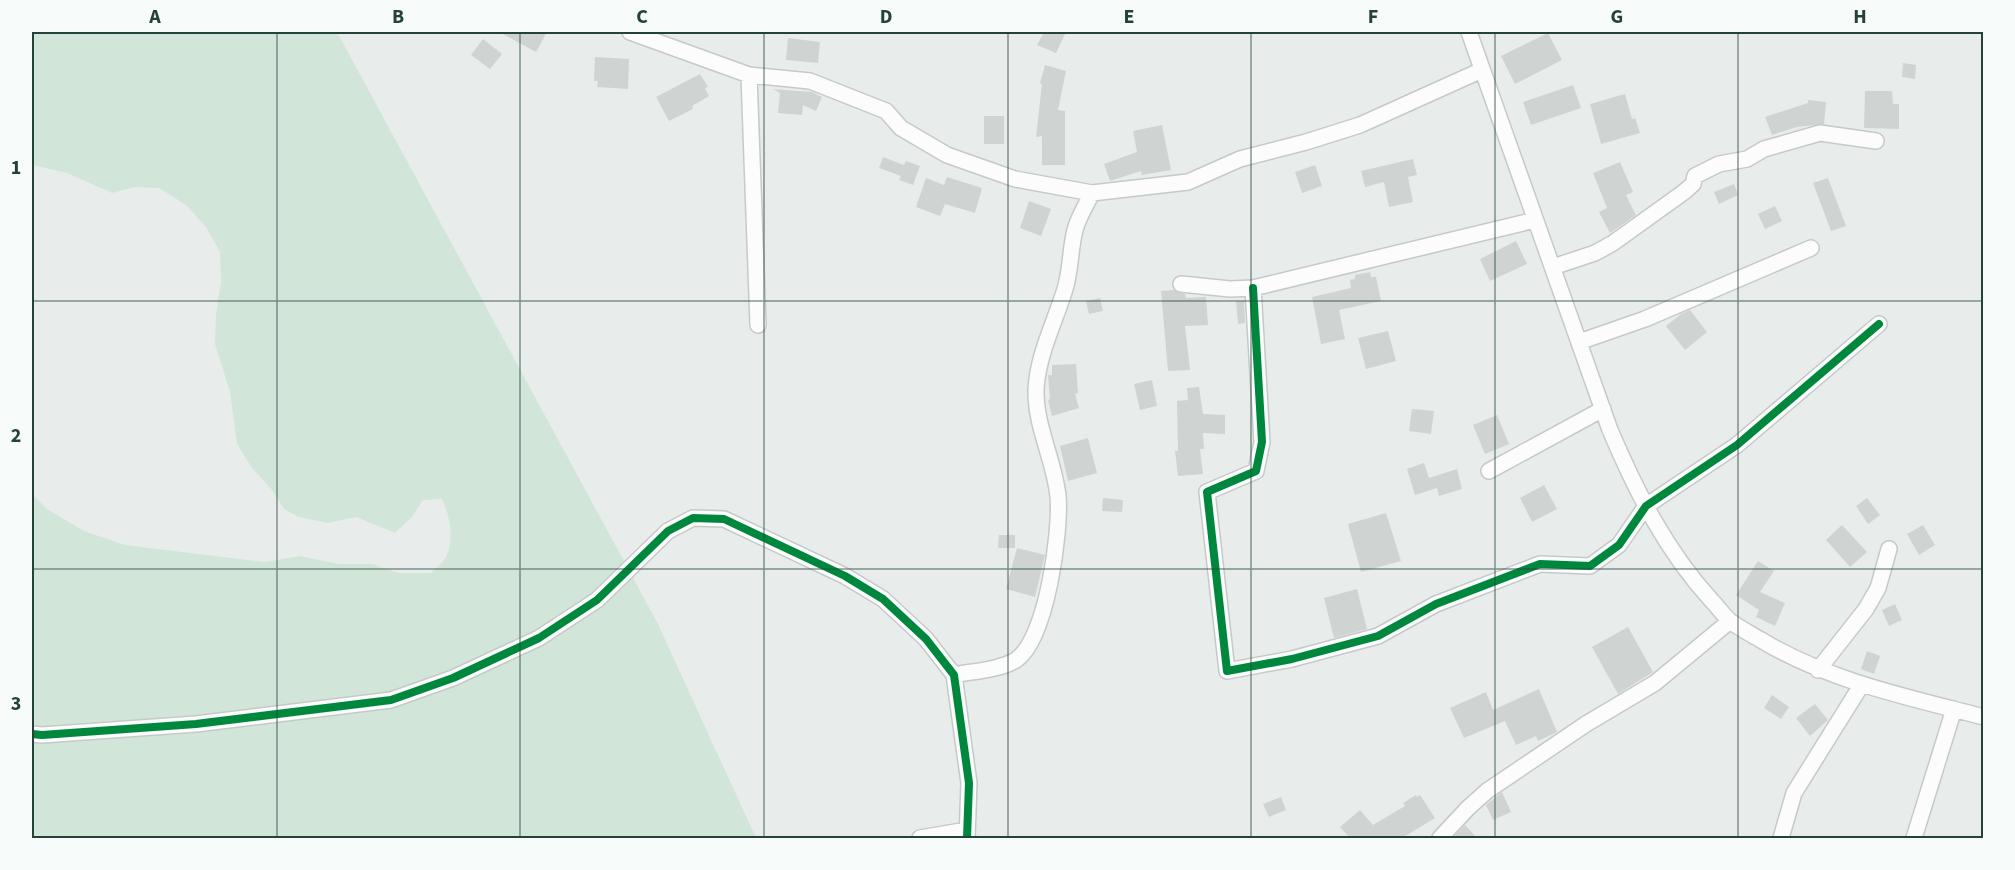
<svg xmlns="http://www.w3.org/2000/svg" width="2015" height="870" font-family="'Source Sans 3',sans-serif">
<rect width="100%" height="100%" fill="#e8edeb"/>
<path fill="#d1e6d8" d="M32,32H337L657,622L756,838H32V494L47,509L84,531L125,545L265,562L300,556L339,564H372L398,573H431C436,568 444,562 447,555C454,537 450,516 442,499L423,500L412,517L395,533L356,517L328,523L299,517L284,509L272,490L252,468L237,444L230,392L215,344L216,315L221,282L220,252L206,227L186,205L159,188L135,187L112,193L67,173L32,165Z"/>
<path fill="#cfd4d2" d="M499,32H547L536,52Z
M1044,32H1066L1056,53L1037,45Z
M1548,33L1562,60L1515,84L1501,56Z
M788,38L820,42L818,63L786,60Z
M483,39L502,54L490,69L471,55Z
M595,57L629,59L628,89L597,87L598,81H594Z
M1903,63L1916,65L1915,79L1902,77Z
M1045,65L1066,71L1058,110L1065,111V165H1042V136L1036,137L1042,84L1040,83Z
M700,74L708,87L705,88L709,96L692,106L693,109L669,121L656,97Z
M1573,85L1581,108L1531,125L1523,102Z
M773,89L812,92L822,97L816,111L803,105L802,115L778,113L780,93Z
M1865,91H1892L1893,104H1899V129L1864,128Z
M1625,94L1632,119L1635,118L1640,133L1601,144L1590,104Z
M1808,100L1826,102L1824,124L1797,127L1772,135L1765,117L1808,103Z
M984,116H1004V144H984Z
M1162,125L1171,170L1142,175L1141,171L1110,181L1104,164L1137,152L1133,131Z
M883,157L904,165L906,161L920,166L913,185L899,180L901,176L879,168Z
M1413,159L1417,175L1408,177L1413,202L1389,207L1384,182L1365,187L1361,171Z
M1620,162L1633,192L1626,195L1636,215L1610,233L1599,212L1607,208L1593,173Z
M1315,165L1322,186L1302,193L1295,172Z
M947,177L982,188L975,213L945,204L940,216L916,207L926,178L944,185Z
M1828,178L1846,226L1831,231L1813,183Z
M1734,184L1738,195L1719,204L1714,192Z
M1029,201L1051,209L1041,236L1020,228Z
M1775,206L1782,221L1765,229L1758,214Z
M1516,241L1527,264L1490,281L1480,259Z
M1370,272L1371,277H1376L1381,301L1339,310L1345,339L1321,344L1312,297L1351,288L1350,280L1355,279V275Z
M1174,290L1185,294L1186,298L1206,297L1208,325L1185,326L1190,370L1168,371L1161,291Z
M1100,298L1103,311L1089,314L1086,301Z
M1236,301H1244L1245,323L1238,324Z
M1690,310L1707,332L1685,350L1666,326L1681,314Z
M1388,331L1396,361L1366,369L1358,338Z
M1076,364L1078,393L1075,394L1079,408L1052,416L1048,400L1050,399L1048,375H1052V365Z
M1152,380L1157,406L1140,410L1134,384Z
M1199,387L1203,414L1225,415V434L1203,433L1204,449H1200L1203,474L1178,476L1175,451H1178L1177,401L1188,400L1187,388Z
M1412,409L1434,411L1431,434L1409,431Z
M1497,415L1509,444L1485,454L1473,425Z
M1088,438L1097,473L1068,481L1060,446Z
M1424,463L1429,478L1457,469L1462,489L1439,496L1437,488L1415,495L1407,469Z
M1544,485L1557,509L1532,522L1520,498Z
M1103,498L1123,500L1122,512L1102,511Z
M1867,498L1880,515L1868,524L1856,506Z
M1386,513L1401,561L1361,572L1348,524Z
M1842,525L1867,552L1850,567L1826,540Z
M1923,525L1935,545L1919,555L1907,534Z
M999,535H1015V548H998Z
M1017,548L1045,555L1035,597L1006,589Z
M1758,561L1774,571L1760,592L1785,603L1775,626L1756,617L1759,610L1736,595Z
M1357,589L1367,629L1334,638L1324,598Z
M1895,604L1902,620L1889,626L1882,610Z
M1628,627L1653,672L1618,694L1592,647Z
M1867,651L1880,656L1874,674L1861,669Z
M1539,689L1557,732L1538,741L1536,736L1516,745L1505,721L1464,738L1450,708L1486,692L1493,710Z
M1772,695L1789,707L1781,719L1764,708Z
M1815,704L1828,720L1810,736L1796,718Z
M1502,792L1511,812L1493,820L1486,805Z
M1416,795L1417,797L1420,795L1435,818L1402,838H1350L1340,827L1360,810L1373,825L1405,806L1403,803Z
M1281,797L1286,810L1269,817L1263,804Z
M1465,825L1477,838H1453Z"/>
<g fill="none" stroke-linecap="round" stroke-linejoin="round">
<defs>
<path id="minor" d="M630,32L749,75L810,81L886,111L901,128L947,155L1015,179L1092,193L1188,182L1240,159L1306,142L1360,125L1482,70
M1469,32L1610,430C1636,491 1666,551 1712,601C1718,607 1723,615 1730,621C1739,628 1751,634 1761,640C1829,681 1907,697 1984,717
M749,75L758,325
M1553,267L1595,253L1613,243L1684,192L1693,184L1695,176L1719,164L1747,159L1764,149L1820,133L1876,141
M1181,284L1230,289L1253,288L1535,220
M1253,288L1262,442L1256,471L1207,492L1227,671L1292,659L1378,636L1436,604L1540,564L1590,566L1619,545L1646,506L1737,445L1879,324
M1579,342L1645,319L1811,248
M1489,471L1603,409
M1818,670L1866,609L1878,588L1889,549
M954,675C974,671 999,670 1016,660C1047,639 1061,531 1058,496C1054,459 1035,426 1036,389C1038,354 1055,322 1065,289C1071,270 1070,249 1075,230C1078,218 1086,205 1092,193
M32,734L42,735L196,724L391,700L453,678L539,638L597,600L668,531L693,518L724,519L845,576L883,599L926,639L954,675L969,783L967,838
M920,838L967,830
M1440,838L1468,808L1487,791L1586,724L1655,683L1730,621
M1781,838L1794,793L1862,684
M1914,838L1954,709"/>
</defs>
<use href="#minor" stroke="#c5cac8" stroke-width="18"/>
<use href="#minor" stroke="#fcfcfc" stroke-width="15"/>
<defs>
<path id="cycleway" d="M1253,288L1262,442L1256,471L1207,492L1227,671L1292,659L1378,636L1436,604L1540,564L1590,566L1619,545L1646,506L1737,445L1879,324
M32,734L42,735L196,724L391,700L453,678L539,638L597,600L668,531L693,518L724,519L845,576L883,599L926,639L954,675L969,783L967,838"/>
</defs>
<use href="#cycleway" stroke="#f7fbf9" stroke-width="11"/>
<use href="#cycleway" stroke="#00873e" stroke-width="8"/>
</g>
<path fill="none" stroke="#24423a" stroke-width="1.5" stroke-opacity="0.55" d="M277,32V838M520,32V838M764,32V838M1008,32V838M1251,32V838M1495,32V838M1738,32V838M32,301H1984M32,569H1984"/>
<rect width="2015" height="870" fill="none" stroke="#f7fbf9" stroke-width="66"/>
<rect x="33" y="33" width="1949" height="804" fill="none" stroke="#24423a" stroke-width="2"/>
<g font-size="20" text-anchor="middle" font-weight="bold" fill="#24423a">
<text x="155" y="23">A</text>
<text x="398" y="23">B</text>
<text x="642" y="23">C</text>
<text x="886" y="23">D</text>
<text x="1129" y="23">E</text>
<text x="1373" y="23">F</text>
<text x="1617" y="23">G</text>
<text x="1860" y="23">H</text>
<text x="16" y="174">1</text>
<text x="16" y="442">2</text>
<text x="16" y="710">3</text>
</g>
</svg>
